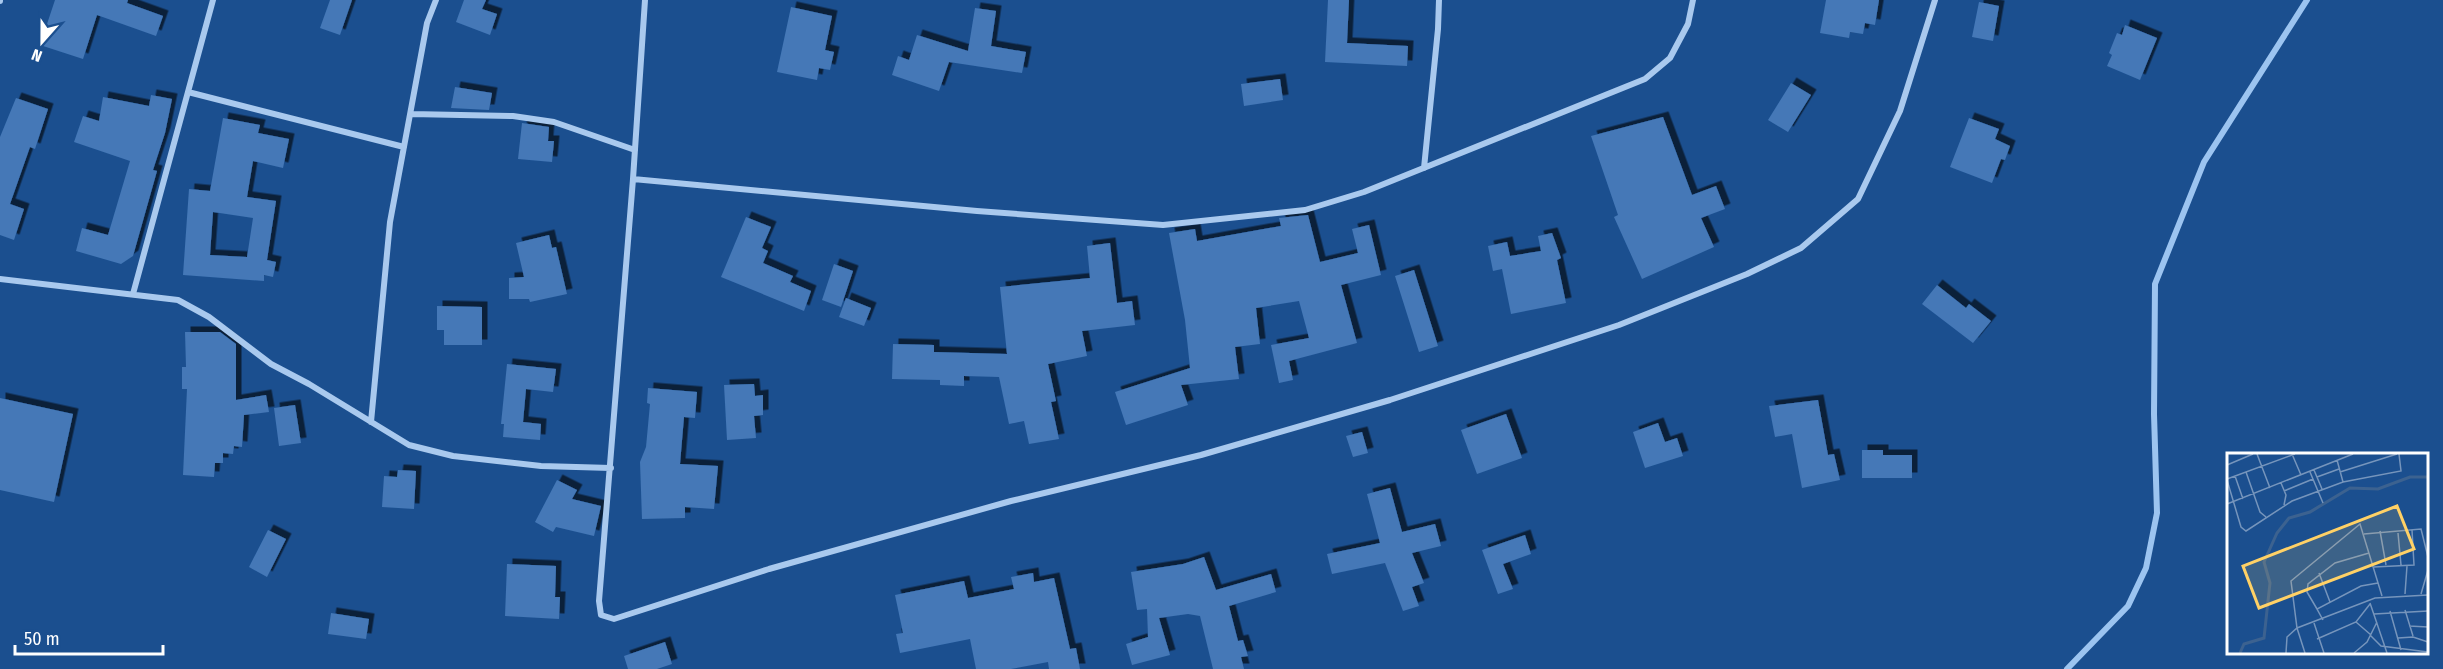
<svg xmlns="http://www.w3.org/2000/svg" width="2443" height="669" font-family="'Fira Sans Condensed',sans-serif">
<defs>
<filter id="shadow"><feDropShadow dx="5.5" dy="-5.5" stdDeviation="0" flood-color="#0009"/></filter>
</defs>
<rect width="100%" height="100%" fill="#1b4f8f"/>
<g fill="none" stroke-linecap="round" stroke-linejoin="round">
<path stroke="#9cc4f0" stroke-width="6" d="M2067,669L2128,606L2146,568L2157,513L2154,414L2155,284L2204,162L2307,0"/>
</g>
<path fill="#4478b7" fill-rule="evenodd" filter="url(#shadow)" d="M55,0H128L127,3L163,16L156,36L97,15L83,59L40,45Z
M330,0H352L340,35L320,28Z
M464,0H486L482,9L497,14L490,35L456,22Z
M1328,0H1349L1347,43L1408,46L1407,66L1325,62Z
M1826,0H1879L1875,25L1865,23L1863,34L1850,32L1849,38L1820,33Z
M1979,2L1999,6L1993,41L1972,37Z
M791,7L832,16L825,50L834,52L830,70L819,68L817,80L777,72Z
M975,8L996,11L991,46L1026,52L1022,73L949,62L939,91L892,75L898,56L909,60L917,35L968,51Z
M2125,25L2157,38L2140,80L2107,66L2112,55L2109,53L2117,33L2122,35Z
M1280,79L1283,100L1244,106L1241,84Z
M1791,83L1811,95L1788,132L1768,120Z
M455,87L492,93L489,110L451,108Z
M151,95L172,99L165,133L153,170L157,171L133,256L121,264L76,251L82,228L108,235L130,161L74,142L83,116L99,121L103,97L149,106Z
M16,98L48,109L35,149L30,147L10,204L24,209L14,240L0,235V137Z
M1663,117L1692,195L1716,186L1725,209L1701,218L1714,247L1642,279L1614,217L1618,215L1591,136Z
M223,118L260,125L258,133L289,139L283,168L253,161L247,197L276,201L267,260L276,262L273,277L264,275V281L183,275L189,189L210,191ZM213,212L253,218L247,257L210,255Z
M1969,118L1999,129L1995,139L2010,146L2005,160L2001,159L1992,183L1950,167Z
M522,123L549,127L548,141H554L552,162L518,159Z
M1308,215L1320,262L1358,253L1352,229L1369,225L1381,275L1341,285L1357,343L1289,361L1293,380L1279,383L1271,345L1309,338L1299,301L1256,308L1260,344L1235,347L1239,379L1181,385L1188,405L1126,425L1115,392L1190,368L1185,320L1169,233L1195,229L1197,241L1281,226L1279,218Z
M746,217L771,227L762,248L768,251L763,263L793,276L790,282L811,291L804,311L721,277Z
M1552,233L1561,258L1557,260L1566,303L1511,314L1502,269L1493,271L1488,246L1507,242L1510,256L1541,251L1538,236Z
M549,235L552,248L556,247L567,294L530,302L529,299H509V278L524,277L516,243Z
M1110,243L1117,303L1132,301L1135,325L1082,331L1087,356L1048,364L1056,401L1051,402L1059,439L1029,444L1024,421L1009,424L999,377L964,376V386L940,385V380L892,379L893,344L934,345V352L1007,354L1000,287L1090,278L1087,246Z
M834,264L853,271L841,307L822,300Z
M1414,270L1438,346L1419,352L1395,276Z
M1937,285L1966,308L1969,304L1991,321L1973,343L1922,304Z
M846,298L871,308L864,326L839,317Z
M437,306L482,307V345H444V330H437Z
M185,332H220L236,344V400L266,395L269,412L244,415L242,447L234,446L233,454L223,453V463H215L214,477L183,475L187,389H182V367H186Z
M507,364L556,369L553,392L526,389L523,422L541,424L540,440L503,437L504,424H501Z
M754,384L755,396L763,395V415L754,416L756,438L727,440L724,385Z
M648,388L697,392L695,418L684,417L680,464L718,466L714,509L685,507V518L642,519L640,462L646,447L650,404L647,403Z
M0,398L73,414L54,502L0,490Z
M1818,400L1828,455L1834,454L1840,480L1802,488L1792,434L1775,437L1769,406Z
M295,405L301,443L279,446L274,408Z
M1506,414L1522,458L1477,474L1461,430Z
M1658,423L1665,442L1677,438L1683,456L1645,468L1633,432Z
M1362,432L1368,453L1353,457L1346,436Z
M1862,450H1883V455H1912V478H1862Z
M398,470L416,471L414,509L382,507L384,476L397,477Z
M557,480L577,490L572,499L601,506L594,536L556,527L553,532L535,522Z
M1390,488L1402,532L1435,524L1441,546L1412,553L1424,583L1412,587L1419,606L1403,611L1385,563L1332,574L1327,554L1380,543L1367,494Z
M268,530L286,539L267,577L249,567Z
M1525,535L1531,554L1503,564L1513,589L1498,594L1482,550Z
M1204,557L1216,590L1271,574L1276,592L1229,606L1238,641L1243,640L1248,656L1241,657L1244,669H1213L1200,616L1188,614L1159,618L1170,655L1132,665L1126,644L1148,637L1147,609L1137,610L1131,572L1183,564Z
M507,564L556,566L555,597H560L559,619L505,616Z
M1033,573L1034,582L1054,578L1070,649L1076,648L1080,669H1049L1048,662L1011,669H976L970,639L900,653L896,634L903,633L895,595L964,581L968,598L1014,589L1011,577Z
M331,613L369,619L366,639L328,634Z
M665,642L672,664L657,669H628L624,656Z"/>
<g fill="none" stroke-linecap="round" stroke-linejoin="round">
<path stroke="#a9c9ee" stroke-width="6" d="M645,0L633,179L599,601L601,615L614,619L769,569L1011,501L1201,455L1390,400L1619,325L1747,274L1801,248L1858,199L1900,111L1935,0
M0,1V0
M188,92L404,147
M411,114L513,116L554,122L635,150
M1424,168L1438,29L1439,0
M633,179L977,211L1163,225L1305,210L1364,192L1645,79L1670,58L1688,24L1693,0
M0,279L178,300L209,317L271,364L309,384L409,445L453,456L541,466L611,468
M133,294L213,0
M371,422L390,222L427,23L436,0"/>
</g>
<g transform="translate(2227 453)">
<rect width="201" height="201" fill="#1b4f8f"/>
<path fill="none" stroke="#3c6290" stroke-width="3" d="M13,200L17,191L37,185L43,130L37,109L50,80L62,65L83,59L123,35L151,36L183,24H201"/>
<path fill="none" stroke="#7695bc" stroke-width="1.5" d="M30,1L43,35M65,1L74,22M110,7L116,29M0,12L26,1M87,17L95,36M19,19L33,59L39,64M83,19L96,50M113,19L170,1M8,23L16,46M90,24L112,16M0,26L68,1M0,27L14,74L19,78L65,48L116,29L174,18L172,1M54,30L59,42L57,52M57,38L86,26M0,51L126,1M153,78L159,112M171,80L174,112M137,81L194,76L201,104M147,114L187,112L185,77M92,120L103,149M178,141L180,113M194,141L201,117M143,150L160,200M90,156L80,139L81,131L108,110L142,100M178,157L186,183M163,158L174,197M147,161L201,158M96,167L90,156L134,133L151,130M129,169L144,182M87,170L97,200M182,173L201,174M143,182L154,193L201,199M171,185L186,184L201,189M90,186L129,169L143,151M59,200L60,184L70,175L148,145L201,142M78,200L70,175L64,128L133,71L155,143M127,200L140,189L150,169"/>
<path fill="#ffd166" fill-opacity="0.15" stroke="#ffd166" stroke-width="3" d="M170,53L187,96L32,155L16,113Z"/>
<rect width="201" height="201" fill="none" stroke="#fff" stroke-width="3"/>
</g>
<g transform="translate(42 42) rotate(201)" stroke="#1b4f8f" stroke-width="4.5" paint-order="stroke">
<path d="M0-4.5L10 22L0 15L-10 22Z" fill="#ffffff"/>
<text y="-9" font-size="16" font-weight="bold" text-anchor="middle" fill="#ffffff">N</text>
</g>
<path d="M15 645v9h148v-9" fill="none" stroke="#ffffff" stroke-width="3"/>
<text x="24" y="645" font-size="18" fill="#ffffff" stroke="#1b4f8f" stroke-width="4.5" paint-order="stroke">50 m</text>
</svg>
